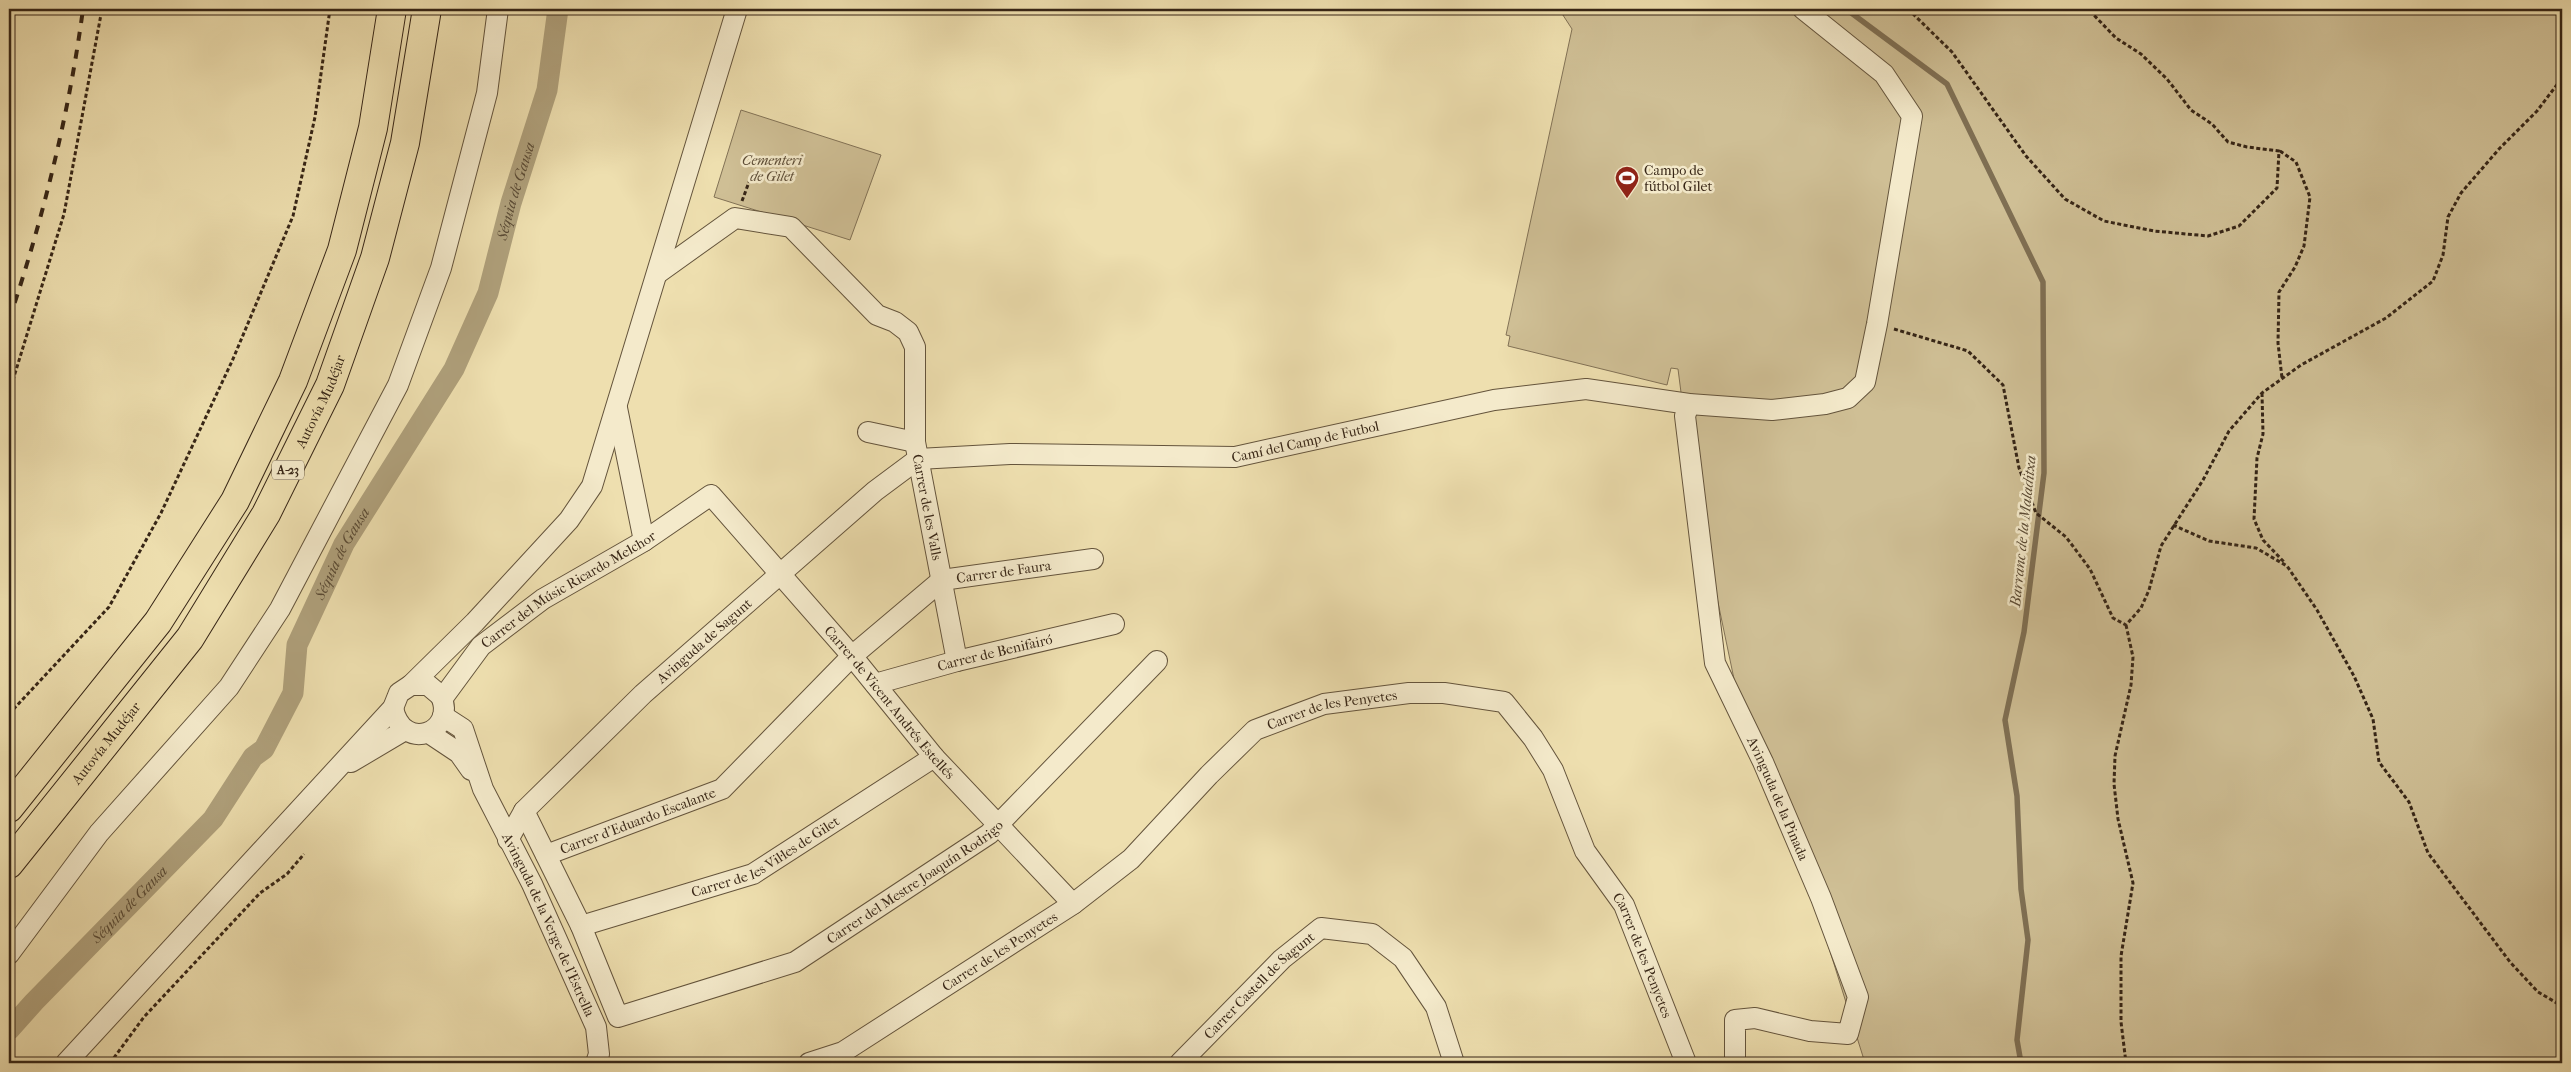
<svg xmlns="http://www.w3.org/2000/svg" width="2571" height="1072" font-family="'IM FELL French Canon',serif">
<rect width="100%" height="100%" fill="#eedfaf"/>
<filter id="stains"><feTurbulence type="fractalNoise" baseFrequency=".004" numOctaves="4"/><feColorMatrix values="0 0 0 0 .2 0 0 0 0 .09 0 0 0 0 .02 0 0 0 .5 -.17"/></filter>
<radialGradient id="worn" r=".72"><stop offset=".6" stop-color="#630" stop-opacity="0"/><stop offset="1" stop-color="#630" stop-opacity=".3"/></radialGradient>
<path fill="#cfbf95" stroke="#827256" d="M1559,9H2562V1063H1865L1793,833L1743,722L1692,478L1678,369L1671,368L1667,385L1508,346L1510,336L1506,335L1572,29Z
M741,110L881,155L850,240L714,197Z"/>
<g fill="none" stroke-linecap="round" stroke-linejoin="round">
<path stroke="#7f6f53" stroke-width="5.5" d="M1846,9L1947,84L2043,282L2044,473L2024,632L2005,720L2017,796L2021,889L2028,940L2017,1040L2021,1063"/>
<path stroke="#afa07b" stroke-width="21" id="s1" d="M9,1030L34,1002L213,819L253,757L264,749L293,693L297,645L344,544L454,369L488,293L511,203L547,90L558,9"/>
<defs>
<g id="minor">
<path id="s2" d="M658,273L735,218L791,227L877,315L895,322L908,332L915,347V442L957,661"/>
<path id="s3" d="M1689,404L1685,416L1715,663L1763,762L1821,898L1858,997L1848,1034L1810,1031L1755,1018L1735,1020V1063"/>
<path d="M617,408L644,541"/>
<path d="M868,432L915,442"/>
<path id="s4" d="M875,684L957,661L1114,624"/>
<path id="s5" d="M442,699L481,646L543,599L644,541L711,495L852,656L934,757L1073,904"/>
<path d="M393,708C403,754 457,732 441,696L428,685H411"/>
<path id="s6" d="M443,716L463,729L483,789L532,884L596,1027L599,1054L596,1063"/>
<path d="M429,733L459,753L471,770"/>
<path d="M351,762L405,730"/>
<path id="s7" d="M524,811L581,926L618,1017L795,962L989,834L1157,661"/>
<path id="s8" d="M508,840L524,811L643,694L875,491L918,459L1010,454L1235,457L1494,400L1586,389L1689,404L1772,410L1825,404L1848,398L1865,382L1877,324L1912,116L1884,74L1803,9"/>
<path id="s9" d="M546,855L722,789L852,656L942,580L1093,559"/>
<path id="s10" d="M581,926L753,874L934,757"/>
<path d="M9,954L99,833L229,687L280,609L398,385L441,268L487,93L498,9"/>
<path d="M66,1063L393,708L399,693L411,685L475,622L569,520L592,486L737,9"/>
<path id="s11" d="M809,1063L843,1052L1073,904L1131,859L1209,775L1255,730L1324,704L1409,693H1444L1504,702L1533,738L1553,770L1585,851L1624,905L1686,1063"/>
<path id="s12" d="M1180,1063L1282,959L1321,928L1372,934L1403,958L1436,1007L1454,1063"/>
</g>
<g id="highway">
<path d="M9,808L158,622L235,501L293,381L342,250L373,128L392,9"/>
<path id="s13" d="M9,864L190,638L266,514L330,385L375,258L405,143L427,9"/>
</g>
</defs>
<use href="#minor" stroke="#64543c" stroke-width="22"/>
<use href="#highway" stroke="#362516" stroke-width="30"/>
<path stroke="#362516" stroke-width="3" stroke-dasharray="4 2.5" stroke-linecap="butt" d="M1908,9L1952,52L2026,156L2065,199L2104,221L2154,231L2208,236L2239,226L2277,188L2279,151L2247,147L2228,142L2212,124L2191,110L2167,79L2141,54L2116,38L2088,9
M2280,151L2296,162L2310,197L2304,246L2295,267L2279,292L2278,343L2282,378
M742,201L749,182
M1894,329L1968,351L2003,385L2019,468L2036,513L2066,537L2090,569L2113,618L2126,625L2141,608L2149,590L2161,546L2203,480L2229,431L2262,393L2301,365L2386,318L2433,281L2443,255L2448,217L2461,193L2499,149L2537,111L2562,78
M9,393L64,214L102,9
M2262,393L2263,434L2257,458L2254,519L2263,540L2285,563
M2173,525L2209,541L2256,548L2287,566L2317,610L2354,676L2373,719L2379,762L2409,802L2428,853L2510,962L2538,992L2562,1006
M2126,625L2133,657L2131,685L2115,756L2114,784L2118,819L2133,883L2121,956V1022L2126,1063
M9,714L109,607L161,513L233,359L293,216L315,117L330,9
M110,1063L144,1017L260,893L287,874L304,854"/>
<use href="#minor" stroke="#f4eacb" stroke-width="20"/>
<use href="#highway" stroke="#eedfaf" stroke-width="28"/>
<path stroke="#362516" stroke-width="4" stroke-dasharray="9 9" stroke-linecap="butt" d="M9,320C43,219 69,114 83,9"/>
</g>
<defs>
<symbol id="stadium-pin" viewBox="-11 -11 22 30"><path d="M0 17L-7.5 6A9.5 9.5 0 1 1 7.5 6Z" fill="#8f2418" stroke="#f4eacb"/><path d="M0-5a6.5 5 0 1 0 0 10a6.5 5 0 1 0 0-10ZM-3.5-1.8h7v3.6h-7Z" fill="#fff"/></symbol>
</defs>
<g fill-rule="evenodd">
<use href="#stadium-pin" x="1613" y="164" width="28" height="38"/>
</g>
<g text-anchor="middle" stroke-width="5" stroke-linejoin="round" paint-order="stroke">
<rect fill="#f4eacb" stroke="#6f604c" stroke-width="1" x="272" y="460.5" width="32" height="19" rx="4"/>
<g font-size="12" font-weight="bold" fill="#362516">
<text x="288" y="474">A-23</text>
</g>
<g font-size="14" font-style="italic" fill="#5c4c36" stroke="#f4eacb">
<text x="772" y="165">Cementeri<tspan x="772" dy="16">de Gilet</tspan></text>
</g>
<g font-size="14" fill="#362516" stroke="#f4eacb" text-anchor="start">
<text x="1644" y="175">Campo de<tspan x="1644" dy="16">fútbol Gilet</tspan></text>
</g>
<g font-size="14" fill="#362516" stroke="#f4eacb">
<text dy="5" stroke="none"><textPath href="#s13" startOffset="560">Autovía Mudéjar</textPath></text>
<text dy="5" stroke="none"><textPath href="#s8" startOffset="951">Camí del Camp de Futbol</textPath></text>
<text dy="5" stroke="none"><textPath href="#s2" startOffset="488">Carrer de les Valls</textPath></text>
<text dy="5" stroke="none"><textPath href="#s9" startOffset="554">Carrer de Faura</textPath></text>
<text dy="5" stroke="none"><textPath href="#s5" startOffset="170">Carrer del Músic Ricardo Melchor</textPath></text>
<text dy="5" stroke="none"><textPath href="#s8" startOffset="281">Avinguda de Sagunt</textPath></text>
<text dy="5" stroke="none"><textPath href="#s4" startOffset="124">Carrer de Benifairó</textPath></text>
<text dy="5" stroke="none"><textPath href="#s5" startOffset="615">Carrer de Vicent Andrés Estellés</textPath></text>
<text dy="5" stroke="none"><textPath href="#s11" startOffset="642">Carrer de les Penyetes</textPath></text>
<text dy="5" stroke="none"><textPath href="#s13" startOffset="155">Autovía Mudéjar</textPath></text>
<text dy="5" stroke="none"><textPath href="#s3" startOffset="411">Avinguda de la Pinada</textPath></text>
<text dy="5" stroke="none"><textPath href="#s9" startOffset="98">Carrer d'Eduardo Escalante</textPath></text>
<text dy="5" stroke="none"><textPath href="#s10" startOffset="198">Carrer de les Vil·les de Gilet</textPath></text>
<text dy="5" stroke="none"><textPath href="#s7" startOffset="556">Carrer del Mestre Joaquín Rodrigo</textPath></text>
<text dy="5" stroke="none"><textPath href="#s6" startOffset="238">Avinguda de la Verge de l'Estrella</textPath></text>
<text dy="5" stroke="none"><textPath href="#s11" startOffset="222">Carrer de les Penyetes</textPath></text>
<text dy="5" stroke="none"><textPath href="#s11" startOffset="1108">Carrer de les Penyetes</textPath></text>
<text dy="5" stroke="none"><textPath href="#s12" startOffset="111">Carrer Castell de Sagunt</textPath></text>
</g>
<g font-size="15" font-style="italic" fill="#5a4a34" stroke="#f4eacb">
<text dy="5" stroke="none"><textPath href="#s1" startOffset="999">Séquia de Gausa</textPath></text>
<text transform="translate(2023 531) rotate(-84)" y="5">Barranc de la Maladitxa</text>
<text dy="5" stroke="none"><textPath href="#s1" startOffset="594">Séquia de Gausa</textPath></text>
<text dy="5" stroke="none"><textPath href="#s1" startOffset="174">Séquia de Gausa</textPath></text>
</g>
</g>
<rect width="2571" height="1072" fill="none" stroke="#eedfaf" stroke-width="30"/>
<rect x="10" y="10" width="2551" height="1052" fill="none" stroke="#362516" stroke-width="2.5"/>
<rect x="15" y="15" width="2541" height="1042" fill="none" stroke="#362516"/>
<rect width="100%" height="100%" filter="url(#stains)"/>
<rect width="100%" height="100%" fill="url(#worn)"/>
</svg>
